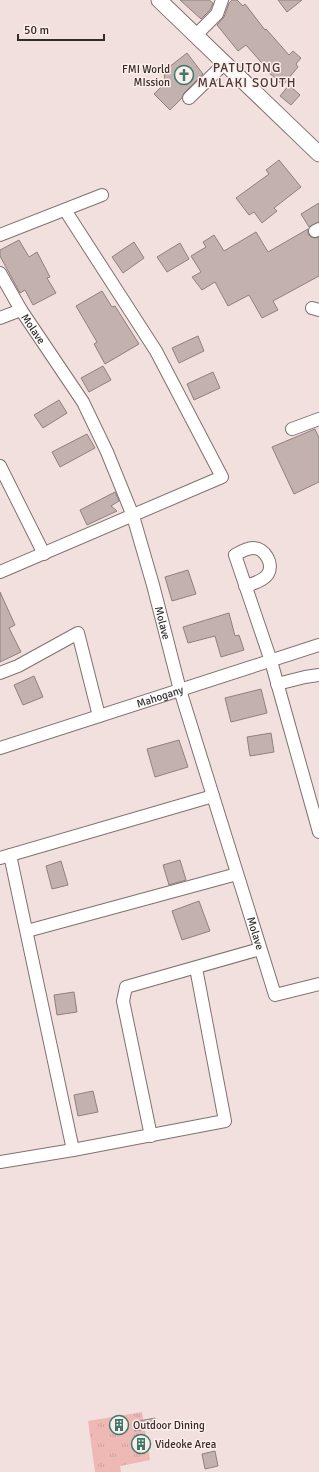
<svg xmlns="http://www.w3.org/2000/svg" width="319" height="1472" font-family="Signika,sans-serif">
<defs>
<pattern id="grass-tufts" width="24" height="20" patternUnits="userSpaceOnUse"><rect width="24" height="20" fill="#eeb9b4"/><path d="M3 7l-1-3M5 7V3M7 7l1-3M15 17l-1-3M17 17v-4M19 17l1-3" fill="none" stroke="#cd9f9b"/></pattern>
</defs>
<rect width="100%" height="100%" fill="#f1e0de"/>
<path fill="url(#grass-tufts)" d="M142,1412L150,1460L120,1466L121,1472H95L88,1421Z"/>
<path fill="#c2b1af" stroke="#90807e" d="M180,0H209L213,3L210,10L201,19Z
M232,0H237L243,6L245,4L265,30L266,29L289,55L293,51L301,58L296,64L298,67L283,85L268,72L269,71L246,45L238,51L217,25L224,17L229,3Z
M278,0H302L287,12Z
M187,53L203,74L184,93L182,98L170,110L154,94L165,83L164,71Z
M289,85L300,95L291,105L280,96Z
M279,160L301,187L274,208L277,211L262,223L254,212L249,215L236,198L269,174L266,170Z
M319,203V222L309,227L301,214Z
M308,229V234L311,237L315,238L319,237V276L273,301L278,310L262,318L249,295L228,306L215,282L202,290L192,277L201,272L191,256L206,247L203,242L214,235L224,251L256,232L268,252Z
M19,240L29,257L37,252L50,277L47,278L56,293L33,305L25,290L20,293L0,256V250Z
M134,242L144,258L123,273L112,257Z
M180,243L189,259L167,272L157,257Z
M102,291L112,307L115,306L139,344L105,364L94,344L97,342L76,306Z
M198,336L204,351L179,363L172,348Z
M103,366L111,380L89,392L81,378Z
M213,372L220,388L194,400L187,384Z
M59,400L67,413L43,428L34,415Z
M315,429L319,438V482L294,494L272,447Z
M87,434L95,448L60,467L52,452Z
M115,492L119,501L111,506L117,511L87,525L80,510Z
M188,570L196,594L172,601L165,577Z
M0,592L15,625L9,628L21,652L0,662Z
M229,613L235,636L239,635L244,650L221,657L215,636L188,643L183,627Z
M34,676L43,697L23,705L14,685Z
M261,689L267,713L231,722L225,698Z
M271,733L274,752L250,756L247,737Z
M179,740L188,767L155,777L147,749Z
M180,860L186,880L169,885L163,865Z
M61,861L68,885L52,889L46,866Z
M199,901L210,931L182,940L172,911Z
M74,992L77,1012L57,1015L54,995Z
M93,1091L98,1112L78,1116L74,1095Z
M155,1418L156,1427L135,1431L134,1422Z
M215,1451L218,1466L205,1469L202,1454Z"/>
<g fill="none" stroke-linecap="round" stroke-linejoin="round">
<defs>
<g id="minor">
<path d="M196,35L217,14L222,0"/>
<path d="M189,98L225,63"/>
<path d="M315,231L319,229"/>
<path d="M0,235L102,195"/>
<path id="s1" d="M0,273L21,310L83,402L107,452L133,516L153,585L180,690L275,995L319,984"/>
<path d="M312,308L319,310"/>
<path d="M0,318L21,310"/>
<path d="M292,429L319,419"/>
<path d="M0,466L44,554"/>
<path d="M0,572L222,477L156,351L65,210"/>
<path d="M245,586C253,584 263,581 268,574C274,564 265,548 253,548C247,548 240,552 235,555L271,661L319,832"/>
<path d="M0,673L18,666L78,633L99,716"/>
<path d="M277,684L305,677L319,675"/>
<path id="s2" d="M0,748L319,645"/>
<path d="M10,855L73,1150"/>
<path d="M0,858L213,796"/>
<path d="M27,931L237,874"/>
<path d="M151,1136L123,1001L126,987L260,949"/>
<path d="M0,1162L73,1150L225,1121L196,968"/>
</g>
<path id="major" d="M159,0L319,154"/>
</defs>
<use href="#minor" stroke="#817170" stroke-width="14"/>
<use href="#major" stroke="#817170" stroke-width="17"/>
<use href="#minor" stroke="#fff" stroke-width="12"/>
<use href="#major" stroke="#fff" stroke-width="15"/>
</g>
<defs>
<symbol id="church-ring" viewBox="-11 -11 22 22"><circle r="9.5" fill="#ffedeb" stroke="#397a6a" stroke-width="1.5"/><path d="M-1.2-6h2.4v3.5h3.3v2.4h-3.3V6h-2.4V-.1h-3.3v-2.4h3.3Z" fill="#397a6a"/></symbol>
<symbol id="building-ring" viewBox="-11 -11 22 22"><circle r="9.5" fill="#ffedeb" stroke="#397a6a" stroke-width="1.5"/><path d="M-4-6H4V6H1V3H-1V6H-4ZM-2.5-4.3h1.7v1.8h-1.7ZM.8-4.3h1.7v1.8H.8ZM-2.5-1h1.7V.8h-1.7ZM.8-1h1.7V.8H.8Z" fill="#397a6a"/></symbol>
</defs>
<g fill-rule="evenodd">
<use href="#church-ring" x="173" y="64" width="22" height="22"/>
<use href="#building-ring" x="108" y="1414" width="22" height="22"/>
<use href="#building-ring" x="130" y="1433" width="22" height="22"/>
</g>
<g text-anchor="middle" stroke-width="3" stroke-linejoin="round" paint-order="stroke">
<g font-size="11" fill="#312b2a" stroke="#ffedeb" text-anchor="start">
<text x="170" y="73" text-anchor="end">FMI World<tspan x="170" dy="13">MIssion</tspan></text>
<text x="133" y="1429">Outdoor Dining</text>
<text x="155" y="1448">Videoke Area</text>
</g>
<g font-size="11" fill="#312b2a" stroke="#ffedeb">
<text dy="4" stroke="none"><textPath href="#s1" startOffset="65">Molave</textPath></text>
<text dy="4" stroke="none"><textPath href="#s1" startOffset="389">Molave</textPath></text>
<text dy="4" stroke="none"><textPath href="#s2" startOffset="168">Mahogany</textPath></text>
<text dy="4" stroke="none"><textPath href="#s1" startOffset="713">Molave</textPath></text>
</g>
<g font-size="13" letter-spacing="1" fill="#473937" stroke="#ffedeb">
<text x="247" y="72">PATUTONG<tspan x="247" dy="15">MALAKI SOUTH</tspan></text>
</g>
</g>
<path d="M18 34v6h86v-6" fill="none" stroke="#312b2a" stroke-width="2"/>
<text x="24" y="34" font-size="12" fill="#312b2a" stroke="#ffedeb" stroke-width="3" paint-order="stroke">50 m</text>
</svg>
